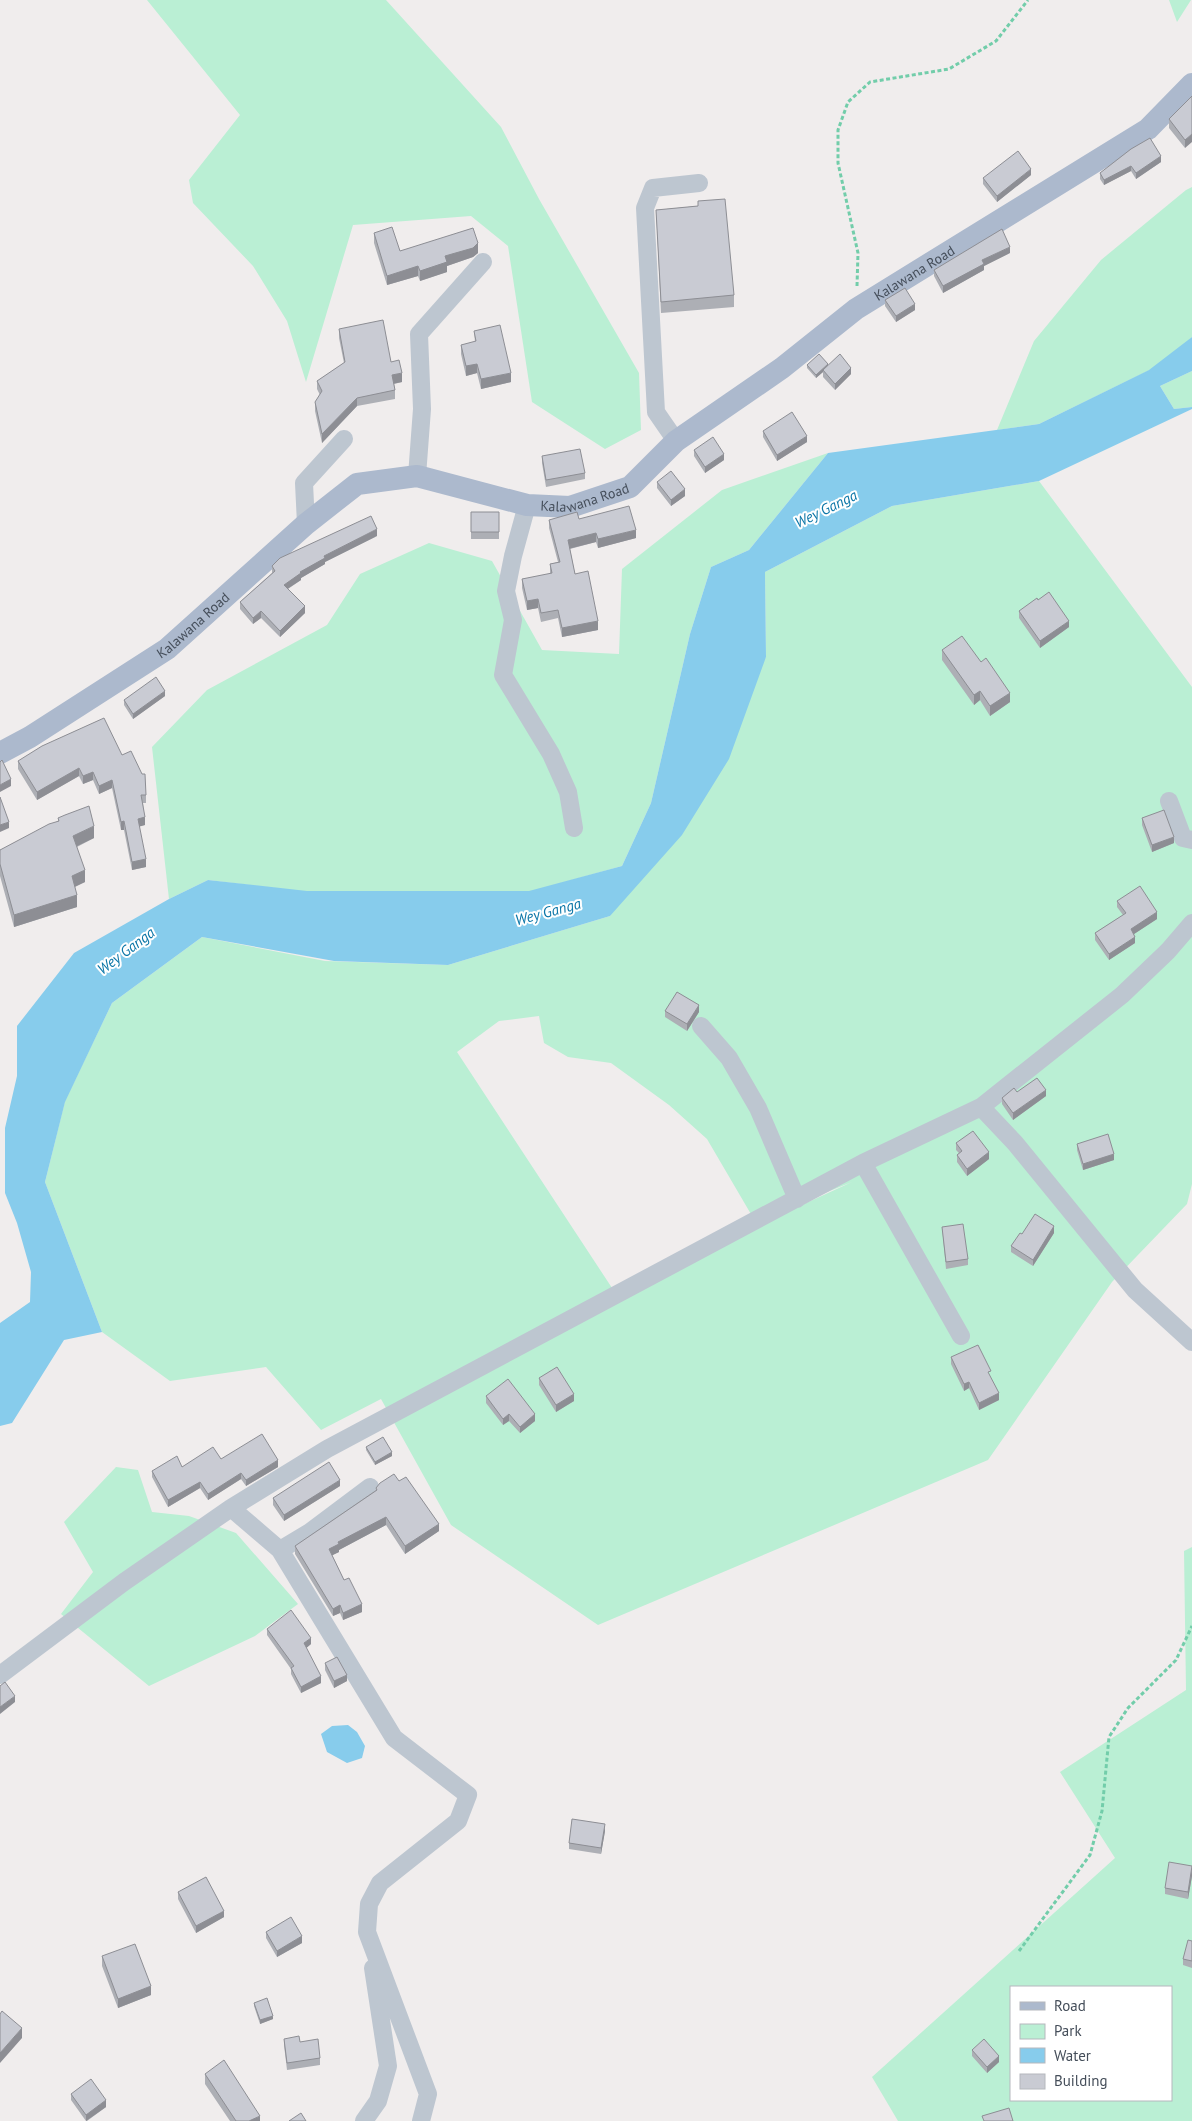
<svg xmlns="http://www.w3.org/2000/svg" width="1192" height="2121" font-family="'PT Sans',sans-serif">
<rect width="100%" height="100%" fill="#f0eded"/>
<path fill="#baefd4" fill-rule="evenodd" d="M147,0H386L501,127L539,199L639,373L641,430L605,449L532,402L508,246L471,216L353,225L306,382L287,321L253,266L193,203L189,180L240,115Z
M1169,0H1191L1177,22Z
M1192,187V337L1164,363L1039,424L997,430L1034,341L1101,260L1186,190Z
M1192,371V407L1174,409L1160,386Z
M828,453L749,550L711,567L690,634L651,803L622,866L525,893L300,891L208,880L169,899L152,747L207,690L327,625L360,574L429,543L492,561L542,650L619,654L622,569L722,490Z
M1039,481L1192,687V1184L1187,1204L1112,1282L988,1460L598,1625L451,1525L381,1399L321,1430L266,1367L170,1381L102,1332L45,1182L65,1101L112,1003L202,937L325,961L448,965L610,916L766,657L765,572L892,506ZM539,1016L544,1043L568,1057L611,1063L669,1105L707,1139L755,1221L852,1182L614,1291L457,1052L499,1021Z
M116,1467L138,1470L152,1512L189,1516L236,1533L298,1604L255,1636L149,1686L61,1614L93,1572L64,1522Z
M1192,1547V2121H898L872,2077L1115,1858L1060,1772L1186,1690L1184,1551ZM1011,1987H1171V2100H1011Z"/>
<path fill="#87ccec" d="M1192,337V371L1160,386L1174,409L1192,407V409L1039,481L892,506L765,572L766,657L729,759L682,835L610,916L448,965L334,961L202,937L112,1003L65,1102L45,1182L102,1332L64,1340L12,1423L0,1426V1323L30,1302L31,1272L17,1223L5,1193V1128L17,1076V1026L74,953L169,899L208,880L307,891H529L622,866L651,803L690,634L711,567L749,550L828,453L1039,424L1149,370Z
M348,1725L357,1732L365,1746L362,1758L347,1763L327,1752L321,1734L332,1726Z"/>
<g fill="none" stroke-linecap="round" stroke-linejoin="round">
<path stroke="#72cdaa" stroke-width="3" stroke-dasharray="4 2.5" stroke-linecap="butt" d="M857,286L858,253L838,163V130L848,102L870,82L949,69L996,41L1028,0
M1019,1951L1090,1855L1102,1811L1109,1737L1128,1708L1176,1660L1192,1626"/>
<path stroke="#bdc6d0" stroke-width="18" d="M676,441L656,412L645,208L653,188L699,183
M417,476L422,409L419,334L483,262
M527,505L513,556L506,591L513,620L503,675L551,754L568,792L574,828
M306,524L304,483L344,439
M1169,801L1183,838L1192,840
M701,1026L729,1058L758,1108L797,1199
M981,1107L1015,1143L1135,1290L1192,1342
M863,1163L961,1336
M231,1508L280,1550L394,1738L468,1795L458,1821L380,1883L369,1904L367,1932L428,2094L421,2121
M280,1550L310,1532L370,1487
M0,1675L124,1582L231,1508L327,1449L863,1163L981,1107L1122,995L1168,951L1192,923
M364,2121L378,2101L388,2066L373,1968"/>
<path stroke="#acb9cd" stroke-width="22" id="s1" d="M0,753L30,737L167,649L306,524L357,484L417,476L527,505L570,507L630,487L676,441L782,368L856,309L1148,129L1192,84"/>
</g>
<path fill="#adafb5" d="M1192,96L1185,148L1169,128V119Z
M1131,149L1161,162L1136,179L1131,171L1104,185L1100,179V173Z
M1031,175L997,202L983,184V178Z
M698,201L734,295V307L661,313L656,210L698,206Z
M374,233L400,251L478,253L473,257L447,266V272L420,281L418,276L387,285L374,243Z
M1010,253L984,266V270L943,293L934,276V270Z
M885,300L915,310L896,322L885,306Z
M339,329L391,362L402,382L394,384L395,390V399L357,406L322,443L315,411V402L320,395L317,389V381L344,363L339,338Z
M474,331L511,382L481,389L477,373L466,376L461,354V345L475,342Z
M807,365L851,374L835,390L823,377V372L816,378L807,368Z
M763,431L807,442L777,461L763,437Z
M694,450L724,460L705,473L694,456Z
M542,456L585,473V479L546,487L542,463Z
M657,482L685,496L671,506L657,488Z
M471,512H499V539H471Z
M549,520L636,538L598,548L596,542L570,549L575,574L598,630L562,637L558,618L541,622L538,608L527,610L522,588V579L550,574V564L558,562L549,528Z
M377,536L325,562V564L301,578V580L288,589L305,613L280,637L261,618L253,624L240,609V602L272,573V566Z
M1019,611L1069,627L1040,648L1019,618Z
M942,650L1010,702L990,716L980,700L974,705L942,660Z
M165,696L133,719L124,705V700Z
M122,755L146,795V803H143L145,825L139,826L146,867L132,870L124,830H121L112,788L99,794L93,780L83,784L79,776L37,800L18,769V761Z
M58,818L94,838L77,847L85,882L75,887L77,907L14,927L0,876V850L58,821Z
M1142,818L1174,843L1152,852L1142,825Z
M1117,901L1157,919L1134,934L1135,943L1109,960L1095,940V933L1123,915L1117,907Z
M665,1011L699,1012L687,1031L665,1017Z
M1017,1092L1046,1096L1013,1120L1002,1104V1098Z
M956,1143L989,1159L967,1176L957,1162V1155L959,1153L956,1150Z
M1077,1144L1114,1160L1083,1170L1077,1150Z
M942,1227L968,1259V1265L946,1269Z
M1054,1233L1033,1266L1011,1252V1246L1022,1234Z
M951,1357L991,1378L999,1400L979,1410L969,1388L964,1391L951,1364Z
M539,1378L574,1401L556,1412L539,1385Z
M486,1396L535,1421L520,1433L509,1421L503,1425L486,1403Z
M366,1447L392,1456L375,1465L366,1450Z
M221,1459L278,1467L246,1486L241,1479L208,1500L200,1488L168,1507L152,1477V1471L182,1467Z
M399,1481L439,1531L405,1554L386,1525L339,1550V1552L332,1555L344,1580L362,1612L343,1620L340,1613L333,1616L295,1554V1546L376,1490V1488Z
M340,1486L284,1521L273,1505V1498Z
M267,1629L311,1644L306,1648L321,1683L301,1693L291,1674V1669L267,1635Z
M325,1663L347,1681L334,1688L325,1670Z
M605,1831L601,1854L569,1849V1843Z
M1192,1866V1876L1188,1899L1165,1894V1888Z
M178,1892L224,1917L196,1933L178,1899Z
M266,1932L302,1943L277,1957L266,1938Z
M1192,1941V1968L1183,1965V1959Z
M102,1956L151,1995L118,2008L102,1966Z
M254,2003L273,2019L260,2024L254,2006Z
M284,2039L300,2042L320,2058V2065L287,2070L284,2045Z
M972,2050L999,2062L987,2073L972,2056Z
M205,2074L260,2121H230L205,2084Z
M71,2094L106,2107L87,2121H86L71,2100Z"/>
<path fill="#8d8e94" d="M1192,134V142L1185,148V140Z
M1161,156V162L1136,179V173Z
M1131,166V171L1104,185V180Z
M1031,169V175L997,202V196Z
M478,243V253L473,257L447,266V272L420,281V271L445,256Z
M1010,247V253L984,266V270L943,293V286L982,260Z
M418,266V276L387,285V276Z
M915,304V310L896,322V316Z
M477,364V373L466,376V366Z
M828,364V368L823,370V372L816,378V375Z
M851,368V374L835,390V384Z
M402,373V382L392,384V375Z
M511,373V382L481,389V379Z
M357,398V406L322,443V434Z
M807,436V442L777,461V455Z
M724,454V460L705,473V467Z
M685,489V496L671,506V500Z
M377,529V536L325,562V564L301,578V580L284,591V585L300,572L324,556Z
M636,530V538L598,548V539Z
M596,533V542L568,549V540Z
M538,599V608L527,610V601Z
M305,606V613L280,637V631Z
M261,611V618L253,624V618Z
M598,621V630L562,637V628Z
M1069,621V627L1040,648V641Z
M165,691V696L133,719V714Z
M980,691V700L974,705V695Z
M1010,693V702L990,716V706Z
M79,768V776L37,800V792Z
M93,772V780L83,784V776Z
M11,779V786L0,792V785Z
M112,780V788L99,794V786Z
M145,817V825L138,827V819Z
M124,821V830H121V822Z
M9,822V828L0,832V825Z
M94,826V838L73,848V836Z
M1174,837V843L1152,852V845Z
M146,859V867L132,870V862Z
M85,870V882L72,888V876Z
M77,895V907L14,927V915Z
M1157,912V919L1131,936V929Z
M1135,937V943L1109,960V954Z
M699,1005V1012L687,1031V1024Z
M1046,1090V1096L1013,1120V1113Z
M989,1152V1159L967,1176V1169Z
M1114,1154V1160L1083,1170V1164Z
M1054,1226V1233L1033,1266V1260Z
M969,1382V1388L964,1391V1384Z
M999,1393V1400L979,1410V1403Z
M574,1394V1401L556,1412V1405Z
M509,1414V1421L503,1425V1419Z
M535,1414V1421L520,1433V1427Z
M392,1452V1456L375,1465V1462Z
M278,1460V1467L246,1486V1480Z
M241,1473V1479L208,1500V1494Z
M340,1480V1486L284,1521V1515Z
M200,1482V1488L168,1507V1500Z
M386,1517V1525L339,1550V1552L329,1557V1549L338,1542Z
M439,1524V1531L405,1554V1546Z
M362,1604V1612L343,1620V1613Z
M340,1605V1613L333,1616V1609Z
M311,1638V1644L304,1650V1643Z
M347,1675V1681L334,1688V1681Z
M321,1676V1683L301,1693V1687Z
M15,1696V1702L0,1714V1707Z
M605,1824V1831L601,1854V1848Z
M1192,1869V1876L1188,1899V1892Z
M224,1911V1917L196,1933V1926Z
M302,1936V1943L277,1957V1951Z
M151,1986V1995L118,2008V1999Z
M273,2016V2019L260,2024V2020Z
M22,2028V2038L0,2063V2053Z
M999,2056V2062L987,2073V2067Z
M106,2100V2107L86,2121V2115Z
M260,2116V2121H249Z"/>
<path fill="#c9cbd3" stroke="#8d8e94" d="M1192,96V134L1185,140L1169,119Z
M1150,138L1161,156L1136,173L1131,166L1104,180L1100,173L1131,149Z
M1018,151L1031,169L997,196L983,178Z
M725,199L734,295L661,302L656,210L698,206V201Z
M392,227L400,251L473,228L478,243L473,248L445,256L447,262L420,271L418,266L387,276L374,233Z
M1002,229L1010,247L982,260L984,264L943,286L934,270Z
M905,288L915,304L896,316L885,300Z
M383,320L391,362L399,360L402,373L392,375L395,390L357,398L322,434L315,402L322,391L317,381L345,362L339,329Z
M500,325L511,373L481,379L477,364L466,366L461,345L476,341L474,331Z
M819,354L828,364L816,375L807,365Z
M840,354L851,368L835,384L823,370Z
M792,412L807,436L777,455L763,431Z
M713,437L724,454L705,467L694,450Z
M580,449L585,473L546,480L542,456Z
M671,471L685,489L671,500L657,482Z
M629,506L636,530L598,539L596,533L568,540L575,574L588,571L598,621L562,628L558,610L541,613L538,599L527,601L522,579L552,573L550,564L560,562L549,520L577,512L579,519Z
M471,512H499V532H471Z
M371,516L377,529L324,556L325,558L300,572L301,573L284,585L305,606L280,631L261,611L253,618L240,602L275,571L272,566L280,558Z
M1049,592L1069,621L1040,641L1019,611L1037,598L1038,600Z
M962,636L981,662L986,658L1010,693L990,706L980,691L974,695L942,650Z
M156,677L165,691L133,714L124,700Z
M104,718L122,755L131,751L142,774H145L146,795H141L145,817L138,819L146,859L132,862L124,821L121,822L112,780L99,786L93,772L83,776L79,768L37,792L18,761L42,746Z
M2,760L11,779L0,785V762Z
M0,797L9,822L0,825Z
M89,806L94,826L73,836L85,870L72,876L77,895L14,915L0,864V850L49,824L59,821L58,818L65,815Z
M1164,810L1174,837L1152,845L1142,818Z
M1140,886L1157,912L1131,929L1135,937L1109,954L1095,933L1126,913L1117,901Z
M677,992L699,1005L687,1024L665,1011Z
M1037,1078L1046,1090L1013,1113L1002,1098L1014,1088L1017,1092Z
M973,1131L989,1152L967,1169L957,1155L962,1151L956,1143Z
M1108,1134L1114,1154L1083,1164L1077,1144Z
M1035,1214L1054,1226L1033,1260L1011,1246L1020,1233L1022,1234Z
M963,1224L968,1259L946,1262L942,1227Z
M978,1345L991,1371L988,1372L999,1393L979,1403L969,1382L964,1384L951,1357Z
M557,1367L574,1394L556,1405L539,1378Z
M508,1379L535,1414L520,1427L509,1414L503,1419L486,1396Z
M262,1434L278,1460L246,1480L241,1473L208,1494L200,1482L168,1500L152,1471L177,1456L182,1467L213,1447L221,1459Z
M383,1437L392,1452L375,1462L366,1447Z
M329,1462L340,1480L284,1515L273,1498Z
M394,1474L399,1481L406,1477L439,1524L405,1546L386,1517L338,1542L339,1544L329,1549L344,1580L349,1578L362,1604L343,1613L340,1605L333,1609L295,1546L377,1490L376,1488L380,1483Z
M291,1610L311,1638L304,1643L321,1676L301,1687L291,1668L294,1666L267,1629Z
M337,1657L347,1675L334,1681L325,1663Z
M5,1682L15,1696L0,1707V1686Z
M572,1819L605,1824L601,1848L569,1843Z
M1169,1862L1192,1866L1188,1892L1165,1888Z
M206,1877L224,1911L196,1926L178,1892Z
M291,1917L302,1936L277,1951L266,1932Z
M1188,1940L1192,1941V1961L1183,1959Z
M135,1944L151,1986L118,1999L102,1956Z
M267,1998L273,2016L260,2020L254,2003Z
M2,2011L22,2028L0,2053V2014Z
M299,2036L300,2042L318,2039L320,2058L287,2063L284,2039Z
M984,2039L999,2056L987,2067L972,2050Z
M224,2060L260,2116L249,2121H236L205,2074Z
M91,2079L106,2100L86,2115L71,2094Z
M1009,2108L1013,2121H984L982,2116Z
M301,2113L306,2121H289Z"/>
<g text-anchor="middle" stroke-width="4" stroke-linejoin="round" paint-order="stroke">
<g font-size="14" fill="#454e5a" stroke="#fff">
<text dy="5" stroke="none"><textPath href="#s1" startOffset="1086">Kalawana Road</textPath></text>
<text dy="5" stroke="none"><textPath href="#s1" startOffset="682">Kalawana Road</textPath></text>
<text dy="5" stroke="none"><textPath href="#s1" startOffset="232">Kalawana Road</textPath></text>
</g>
<g font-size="15" font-style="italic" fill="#0b76a7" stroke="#fff">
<text transform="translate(826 509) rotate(-26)" y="5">Wey Ganga</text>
<text transform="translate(548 912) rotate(-15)" y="5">Wey Ganga</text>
<text transform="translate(126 951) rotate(-37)" y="5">Wey Ganga</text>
</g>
</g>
<rect x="1010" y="1986" width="162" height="115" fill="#ffffff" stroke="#b5b8bd"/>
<rect x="1020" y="2002" width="25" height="8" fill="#acb9cd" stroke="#b5b8bd"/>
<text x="1054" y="2011" font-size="15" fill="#454e5a">Road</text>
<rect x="1020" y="2024" width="25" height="15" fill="#baefd4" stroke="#b5b8bd"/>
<text x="1054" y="2036" font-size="15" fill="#454e5a">Park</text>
<rect x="1020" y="2048" width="25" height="15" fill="#87ccec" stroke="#b5b8bd"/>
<text x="1054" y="2061" font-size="15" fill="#454e5a">Water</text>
<rect x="1020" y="2074" width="25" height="15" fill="#c9cbd3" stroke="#b5b8bd"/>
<text x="1054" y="2086" font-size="15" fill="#454e5a">Building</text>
</svg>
